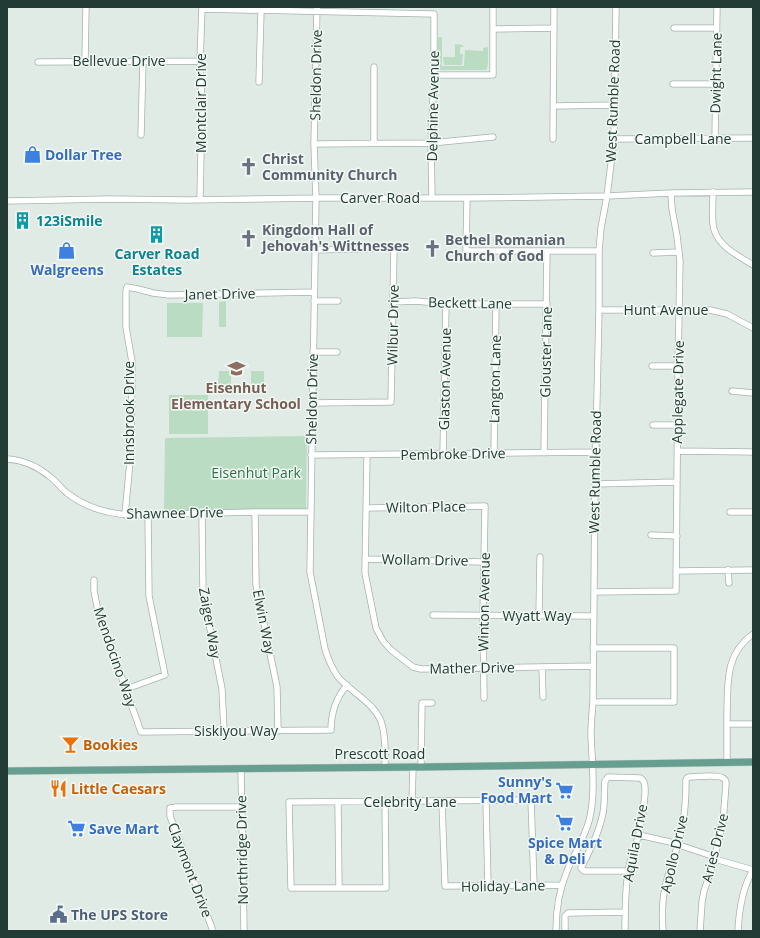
<svg xmlns="http://www.w3.org/2000/svg" width="760" height="938" font-family="'Open Sans',sans-serif">
<rect width="100%" height="100%" fill="#e1ebe6"/>
<path fill="#badcc3" d="M438,37H442V66H464L465,50L483,51V48L488,47V63L487,69L485,70H439L438,67Z
M455,44L463,45V47H460V54H463L462,65H444L443,57H455Z
M226,301V327H219V302Z
M167,303H203L202,337H167Z
M219,371H231V387H218Z
M251,371H264V388H251Z
M169,395H208V434H169Z
M307,436L306,509L164,511L165,438Z"/>
<g fill="none" stroke-linecap="round" stroke-linejoin="round">
<defs>
<path id="minor" d="M317,7L314,144L316,198L310,572L325,649C328,659 332,668 338,677C352,693 372,701 381,721C386,736 385,752 385,767
M202,9L434,14V75L431,143L432,198
M674,28H716
M493,29L554,28
M38,62L200,61
M85,62L86,7
M434,75H493V7
M259,82L261,11
M673,84H716
M554,106L614,105
M141,135L143,61
M553,139L554,7
M614,139L753,138
M715,139L717,7
M374,143V67
M314,144L431,143L493,137
M713,192C713,203 712,214 713,224C715,245 737,255 753,265
M467,198L466,251H599
M200,199L202,105L200,61L202,7
M7,201L110,199L186,200L316,198H467L607,196L671,193L753,192
M653,253L679,252
M314,301H338
M393,302L416,301L446,304H547
M599,310H710L727,314L753,328
M313,352H337
M652,366H678
M732,391L753,393
M312,403L391,402L394,248L314,250
M653,425H678
M678,451L753,452
M494,453L496,304
M544,453L547,251
M443,454L446,304
M311,455L596,452
M367,455L365,573L376,628L383,641L391,650L413,667L421,669L593,666
M7,459C23,460 37,466 49,476C56,481 61,488 67,493C85,507 108,514 131,515L255,512H310
M595,484L677,482
M366,508L485,506L483,616L484,698
M255,512L256,585L277,687L278,731
M730,512H753
M202,514L203,593L222,689L224,731
M125,515L131,451L132,378V362L126,327V291L127,287L138,289L153,293L169,295L314,292
M651,535L677,536
M365,559L484,562
M728,570L729,583
M676,571L753,570
M94,580V591L98,611L141,732L331,730C331,712 336,698 347,685
M594,592L676,591L678,366L680,261L677,236L672,209L671,193
M433,615L593,616
M539,616L540,557
M542,667L543,697
M126,689L165,675L149,596L148,515
M593,702H674V648H593
M727,724H753
M727,762C727,746 727,729 727,713C728,682 725,654 753,634
M421,767L422,703H432
M241,769L244,931
M486,801L488,886
M338,802L339,888
M385,802L386,888H291L289,802C370,802 451,801 531,800L534,885
M412,802L413,767
M442,802L445,886L562,885
M639,835L670,842L715,857
M715,859L753,870
M213,931L170,816V808L176,807H241
M556,931C556,911 559,890 567,871C574,854 584,839 589,821C596,795 592,762 591,735C591,724 592,713 593,702L595,484L599,310V251L601,228L607,196L614,139L616,7
M565,931V916L568,913L625,912
M625,931C625,911 625,892 628,872C630,859 635,847 639,834C642,821 644,808 645,794C645,788 646,781 640,778L608,777L605,781C604,791 605,802 603,813C599,833 590,850 581,868L584,871H628
M663,931C662,917 662,902 665,888C669,868 678,849 682,829C685,813 686,796 686,780L687,778L689,777C697,777 717,774 723,778C726,780 726,781 726,784L723,822L713,864L704,891L702,902L700,931
M738,931C739,911 742,888 753,870"/>
<path id="major" d="M7,771L421,767L753,762"/>
</defs>
<use href="#minor" stroke="#a4b3ad" stroke-width="7"/>
<use href="#major" stroke="#c1c8c6" stroke-width="8"/>
<use href="#minor" stroke="#fff" stroke-width="5.5"/>
<use href="#major" stroke="#669f90" stroke-width="7"/>
</g>
<defs>
<symbol id="shop-bare" viewBox="-9 -9 18 18"><path d="M-5-2.5h2.3a2.7 3.5 0 0 1 5.4 0H5L5.5 6h-11ZM-1.5-2.5h3a1.5 2.3 0 0 0-3 0Z" fill="#3f7fe0" stroke="#f1f8f4" stroke-width="2.5" paint-order="stroke"/></symbol>
<symbol id="church-bare" viewBox="-9 -9 18 18"><path d="M-1.2-6h2.4v3.5h3.3v2.4h-3.3V6h-2.4V-.1h-3.3v-2.4h3.3Z" fill="#6b7280" stroke="#f1f8f4" stroke-width="2.5" paint-order="stroke"/></symbol>
<symbol id="building-bare" viewBox="-9 -9 18 18"><path d="M-4-6H4V6H1V3H-1V6H-4ZM-2.5-4.3h1.7v1.8h-1.7ZM.8-4.3h1.7v1.8H.8ZM-2.5-1h1.7V.8h-1.7ZM.8-1h1.7V.8H.8Z" fill="#0f9aa8" stroke="#f1f8f4" stroke-width="2.5" paint-order="stroke"/></symbol>
<symbol id="school-bare" viewBox="-9 -9 18 18"><path d="M0-5L7-2L0 1L-7-2ZM-4 1L0 2.5L4 1V4Q0 6-4 4Z" fill="#8d6e63" stroke="#f1f8f4" stroke-width="2.5" paint-order="stroke"/></symbol>
<symbol id="bar-bare" viewBox="-9 -9 18 18"><path d="M-6-5H6L.8 .8V4.5H3.5V6h-7V4.5H-.8V.8Z" fill="#e8710a" stroke="#f1f8f4" stroke-width="2.5" paint-order="stroke"/></symbol>
<symbol id="restaurant-bare" viewBox="-9 -9 18 18"><path d="M-5-6h1v4h1v-4h1v4h1v-4h1v5L-1.5 .5V6h-2V.5L-5-1ZM5-6V6H3V1.5H1.5Q1.5-4 5-6Z" fill="#e8710a" stroke="#f1f8f4" stroke-width="2.5" paint-order="stroke"/></symbol>
<symbol id="supermarket-bare" viewBox="-9 -9 18 18"><path d="M-6-5.5h2.5l.6 2H6L4.5 2H-2.5L-4.4-4H-6ZM-1.5 3.2a1.3 1.3 0 1 0 .1 0ZM3 3.2a1.3 1.3 0 1 0 .1 0Z" fill="#3f7fe0" stroke="#f1f8f4" stroke-width="2.5" paint-order="stroke"/></symbol>
<symbol id="civic-bare" viewBox="-9 -9 18 18"><path d="M-.6-6.5H3V-4.5H.6V-3L4-1V1h2V6H-6V1h2V-1L-.6-3ZM-1.2 2.5V6h2.4V2.5Z" fill="#5c6f8a" stroke="#f1f8f4" stroke-width="2.5" paint-order="stroke"/></symbol>
</defs>
<g fill-rule="evenodd">
<use href="#shop-bare" x="20" y="142" width="25" height="25"/>
<use href="#church-bare" x="236" y="154" width="25" height="25"/>
<use href="#building-bare" x="10" y="208" width="25" height="25"/>
<use href="#building-bare" x="144" y="222" width="25" height="25"/>
<use href="#church-bare" x="236" y="226" width="25" height="25"/>
<use href="#church-bare" x="420" y="236" width="25" height="25"/>
<use href="#shop-bare" x="54" y="238" width="25" height="25"/>
<use href="#school-bare" x="224" y="356" width="25" height="25"/>
<use href="#bar-bare" x="58" y="732" width="25" height="25"/>
<use href="#restaurant-bare" x="46" y="776" width="25" height="25"/>
<use href="#supermarket-bare" x="552" y="778" width="25" height="25"/>
<use href="#supermarket-bare" x="552" y="810" width="25" height="25"/>
<use href="#supermarket-bare" x="64" y="816" width="25" height="25"/>
<use href="#civic-bare" x="46" y="902" width="25" height="25"/>
</g>
<g text-anchor="middle" stroke-width="3" stroke-linejoin="round" paint-order="stroke">
<g font-size="14" fill="#223b34" stroke="#f1f8f4">
<text x="119" y="66">Bellevue Drive</text>
<text transform="translate(716 73) rotate(-89)" y="5">Dwight Lane</text>
<text transform="translate(316 75) rotate(-89)" y="5">Sheldon Drive</text>
<text transform="translate(613 101) rotate(-88)" y="5">West Rumble Road</text>
<text transform="translate(201 103) rotate(-90)" y="5">Montclair Drive</text>
<text transform="translate(433 106) rotate(-89)" y="5">Delphine Avenue</text>
<text x="683" y="144">Campbell Lane</text>
<text x="380" y="203">Carver Road</text>
<text transform="translate(220 294) rotate(-1)" y="5">Janet Drive</text>
<text transform="translate(470 303) rotate(1)" y="5">Beckett Lane</text>
<text x="666" y="315">Hunt Avenue</text>
<text transform="translate(393 325) rotate(-89)" y="5">Wilbur Drive</text>
<text transform="translate(546 352) rotate(-89)" y="5">Glouster Lane</text>
<text transform="translate(445 379) rotate(-89)" y="5">Glaston Avenue</text>
<text transform="translate(495 379) rotate(-89)" y="5">Langton Lane</text>
<text transform="translate(678 392) rotate(-89)" y="5">Applegate Drive</text>
<text transform="translate(312 399) rotate(-89)" y="5">Sheldon Drive</text>
<text transform="translate(129 413) rotate(-90)" y="5">Innsbrook Drive</text>
<text transform="translate(453 454) rotate(-1)" y="5">Pembroke Drive</text>
<text transform="translate(595 472) rotate(-89)" y="5">West Rumble Road</text>
<text transform="translate(426 507) rotate(-1)" y="5">Wilton Place</text>
<text transform="translate(175 513) rotate(-1)" y="5">Shawnee Drive</text>
<text transform="translate(425 560) rotate(1)" y="5">Wollam Drive</text>
<text transform="translate(484 602) rotate(-89)" y="5">Winton Avenue</text>
<text x="537" y="621">Wyatt Way</text>
<text transform="translate(264 622) rotate(79)" y="5">Elwin Way</text>
<text transform="translate(210 623) rotate(80)" y="5">Zaiger Way</text>
<text transform="translate(115 657) rotate(71)" y="5">Mendocino Way</text>
<text transform="translate(472 668) rotate(-1)" y="5">Mather Drive</text>
<text x="236" y="736">Siskiyou Way</text>
<text x="380" y="759">Prescott Road</text>
<text x="410" y="807">Celebrity Lane</text>
<text transform="translate(635 843) rotate(-79)" y="5">Aquila Drive</text>
<text transform="translate(715 848) rotate(-76)" y="5">Aries Drive</text>
<text transform="translate(242 850) rotate(-91)" y="5">Northridge Drive</text>
<text transform="translate(674 854) rotate(-77)" y="5">Apollo Drive</text>
<text transform="translate(190 870) rotate(69)" y="5">Claymont Drive</text>
<text transform="translate(503 886) rotate(-1)" y="5">Holiday Lane</text>
</g>
<g font-size="14" font-weight="bold" fill="#366cbe" stroke="#f1f8f4" text-anchor="start">
<text x="45" y="160">Dollar Tree</text>
<text x="67" y="275" text-anchor="middle">Walgreens</text>
<text x="552" y="787" text-anchor="end">Sunny's<tspan x="552" dy="16">Food Mart</tspan></text>
<text x="89" y="834">Save Mart</text>
<text x="565" y="848" text-anchor="middle">Spice Mart<tspan x="565" dy="16">&amp; Deli</tspan></text>
</g>
<g font-size="14" font-weight="bold" fill="#5b616d" stroke="#f1f8f4" text-anchor="start">
<text x="262" y="164">Christ<tspan x="262" dy="16">Community Church</tspan></text>
<text x="262" y="235">Kingdom Hall of<tspan x="262" dy="16">Jehovah's Wittnesses</tspan></text>
<text x="445" y="245">Bethel Romanian<tspan x="445" dy="16">Church of God</tspan></text>
</g>
<g font-size="14" font-weight="bold" fill="#0d838f" stroke="#f1f8f4" text-anchor="start">
<text x="36" y="226">123iSmile</text>
<text x="157" y="259" text-anchor="middle">Carver Road<tspan x="157" dy="16">Estates</tspan></text>
</g>
<g font-size="14" font-weight="bold" fill="#785e54" stroke="#f1f8f4">
<text x="236" y="393">Eisenhut<tspan x="236" dy="16">Elementary School</tspan></text>
</g>
<g font-size="14" fill="#2d7046" stroke="#f1f8f4">
<text x="256" y="478">Eisenhut Park</text>
</g>
<g font-size="14" font-weight="bold" fill="#c56008" stroke="#f1f8f4" text-anchor="start">
<text x="83" y="750">Bookies</text>
<text x="71" y="794">Little Caesars</text>
</g>
<g font-size="14" font-weight="bold" fill="#4e5e75" stroke="#f1f8f4" text-anchor="start">
<text x="71" y="920">The UPS Store</text>
</g>
</g>
<rect width="760" height="938" fill="none" stroke="#223b34" stroke-width="16"/>
</svg>
